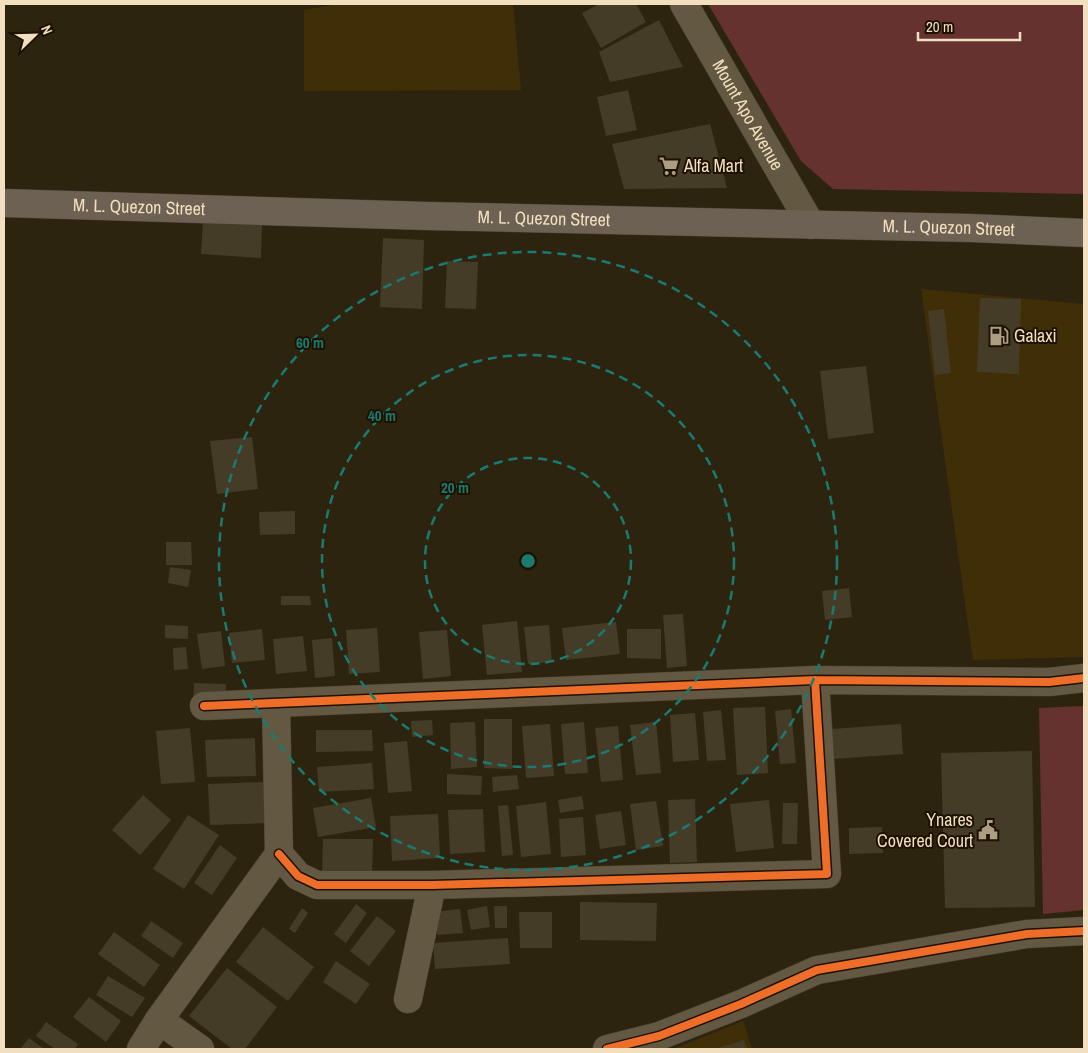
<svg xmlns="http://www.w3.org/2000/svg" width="1088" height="1053" font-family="'Archivo Narrow',sans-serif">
<rect width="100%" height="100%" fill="#2d2410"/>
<path fill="#402e07" d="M339,4H513L521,90L304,91V10Z
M921,289L1084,304V657L973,660Z
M743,1021L752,1049H673Z"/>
<path fill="#65322f" d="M708,4H1084V194L833,189L801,161Z
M1084,706V910L1043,914L1039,708Z"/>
<path fill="#453c28" d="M599,4H636L646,22L601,48L582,13Z
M659,20L683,67L610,82L599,52Z
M628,90L637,130L606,136L597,97Z
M710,124L727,188L624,189L612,144Z
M203,222L262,225L261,258L201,254Z
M383,238L424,240L422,309L380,307Z
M447,261L478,262L476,309L445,308Z
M980,298L1021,299L1019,374L977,372Z
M944,309L951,373L935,375L928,311Z
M866,366L874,433L828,439L820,371Z
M252,437L258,489L217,494L210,441Z
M295,511V534L260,535L259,512Z
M166,542H191L192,565H166Z
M170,567L191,570L188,587L168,583Z
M849,588L852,617L825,620L822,591Z
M281,596H310L311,605H281Z
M683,614L687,666L667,668L663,615Z
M517,621L522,672L487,675L482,625Z
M616,622L620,654L566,660L562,628Z
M165,625L188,626V639L165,638Z
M549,625L552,662L528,664L524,627Z
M377,628L380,672L349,674L346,630Z
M262,629L265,660L232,663L229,633Z
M627,629H661V659L627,658Z
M447,630L451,676L423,679L419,632Z
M221,631L225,666L202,669L197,634Z
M303,636L307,671L276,674L273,639Z
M332,638L335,676L315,678L312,640Z
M186,647L188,669L174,670L173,648Z
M194,683L226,684L225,705H193Z
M765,707L768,773L737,775L733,708Z
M791,709L796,763L780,764L775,711Z
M721,710L726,760L707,761L703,712Z
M695,713L699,760L673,762L670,715Z
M484,719H512V769L484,768Z
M432,720L433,735L412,737L411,721Z
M475,722L477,767L451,769L450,723Z
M584,722L588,773L565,774L561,724Z
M656,722L661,773L636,775L630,725Z
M550,724L554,776L526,778L522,726Z
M901,724L903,754L833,759L831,729Z
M618,726L623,780L601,782L595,728Z
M190,728L195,782L161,784L156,731Z
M316,730H372L373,751L316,752Z
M255,738L256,776L207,777L205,740Z
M407,741L412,791L388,793L384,743Z
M1032,751L1035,907L945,908L941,753Z
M372,763L374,789L319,792L317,767Z
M447,774L482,776L481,795L447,794Z
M517,775L519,789L493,792L492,777Z
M265,782L267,823L210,825L208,784Z
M143,795L171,820L140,855L112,830Z
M582,796L584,809L560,813L558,800Z
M371,798L376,827L318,837L313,808Z
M695,799L697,862L670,863L668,800Z
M769,800L774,848L736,852L730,804Z
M656,801L663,846L636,850L630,804Z
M546,802L551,854L521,857L516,806Z
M783,803H798L797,844H782Z
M508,805L513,855L502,856L498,806Z
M483,809L485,852L450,854L448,810Z
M621,811L626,845L600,849L595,815Z
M438,814L440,858L392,861L390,816Z
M188,815L219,835L184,889L153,869Z
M583,817L586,855L561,857L559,819Z
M882,827L883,853L849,854V828Z
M323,839H373L372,876L322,875Z
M220,845L237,858L212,895L194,883Z
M580,902L657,903L656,941L580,940Z
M356,904L367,913L346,943L334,934Z
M487,906L490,927L471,930L467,910Z
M494,906H507V928H495Z
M302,908L308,913L295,933L289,929Z
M460,909L463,933L437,935L434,912Z
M519,912H552V948H520Z
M377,916L396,931L369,966L350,951Z
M151,921L183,943L173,958L141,936Z
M263,927L314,967L288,1001L236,962Z
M114,932L160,965L144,987L98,954Z
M508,938L510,964L435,969L433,943Z
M336,961L370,984L356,1004L323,982Z
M227,968L277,1007L245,1049H232L189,1016Z
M108,976L145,998L132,1017L96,995Z
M89,997L121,1021L106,1042L73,1017Z
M46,1022L78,1044L75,1049H55L36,1036Z
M29,1038L44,1049H20Z
M744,1040L747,1049H715Z"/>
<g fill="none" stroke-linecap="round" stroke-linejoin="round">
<defs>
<g id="minor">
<path id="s1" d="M684,4L811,225"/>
<path d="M204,706L815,680L1049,682L1084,678"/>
<path d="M279,854L298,876L317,885H432L827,874L815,680"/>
<path d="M408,999L432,885"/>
<path d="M159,1020L200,1049"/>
<path d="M141,1049L159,1020L279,854L276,704"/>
<path d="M607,1049L659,1036L741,1004L817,970L1027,934L1084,931"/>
</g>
<g id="major">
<path id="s2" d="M4,203L427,216L970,228L1084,233"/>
</g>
</defs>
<use href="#minor" stroke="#494131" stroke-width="29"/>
<use href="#major" stroke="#494131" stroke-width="29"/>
<use href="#minor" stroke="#635841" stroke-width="28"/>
<use href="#major" stroke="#6d6153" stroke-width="28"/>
<defs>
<path id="cycleway" d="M204,706L815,680L1049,682L1084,678
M279,854L298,876L317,885H432L827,874L815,680
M607,1049L659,1036L741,1004L817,970L1027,934L1084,931"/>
</defs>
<use href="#cycleway" stroke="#1e1100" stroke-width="11"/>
<use href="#cycleway" stroke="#ee6e29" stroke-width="8"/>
</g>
<g fill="none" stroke="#1a7b72" stroke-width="2.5" stroke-dasharray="9 6">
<circle cx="528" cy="561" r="103"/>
<circle cx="528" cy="561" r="206"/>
<circle cx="528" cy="561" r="309"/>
</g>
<defs>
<symbol id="supermarket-bare" viewBox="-9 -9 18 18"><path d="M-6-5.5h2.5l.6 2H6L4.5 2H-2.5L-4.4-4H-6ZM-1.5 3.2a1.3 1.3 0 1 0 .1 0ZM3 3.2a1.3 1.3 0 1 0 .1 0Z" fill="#ac9e82" stroke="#1e1100" stroke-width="2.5" paint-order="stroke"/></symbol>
<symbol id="fuel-bare" viewBox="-9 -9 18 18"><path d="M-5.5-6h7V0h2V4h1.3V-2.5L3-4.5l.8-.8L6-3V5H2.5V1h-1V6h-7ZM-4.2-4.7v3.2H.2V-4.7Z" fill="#ac9e82" stroke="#1e1100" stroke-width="2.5" paint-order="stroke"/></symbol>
<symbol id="civic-bare" viewBox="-9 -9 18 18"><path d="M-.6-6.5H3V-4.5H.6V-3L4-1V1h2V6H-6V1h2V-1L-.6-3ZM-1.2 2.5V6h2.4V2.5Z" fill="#ac9e82" stroke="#1e1100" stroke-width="2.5" paint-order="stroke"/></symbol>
</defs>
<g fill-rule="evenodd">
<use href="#supermarket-bare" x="655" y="152" width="28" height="28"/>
<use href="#fuel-bare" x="985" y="322" width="28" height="28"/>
<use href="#civic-bare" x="974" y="816" width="28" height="28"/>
</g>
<g text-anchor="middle" stroke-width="4" stroke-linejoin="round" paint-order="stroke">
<g font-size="18" fill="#f1dfbf" stroke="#1e1100">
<text dy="6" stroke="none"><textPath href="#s1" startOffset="128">Mount Apo Avenue</textPath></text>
<text dy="6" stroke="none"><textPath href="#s2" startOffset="135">M. L. Quezon Street</textPath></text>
<text dy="6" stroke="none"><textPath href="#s2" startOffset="540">M. L. Quezon Street</textPath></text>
<text dy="6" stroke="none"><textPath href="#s2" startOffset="945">M. L. Quezon Street</textPath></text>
</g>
<g font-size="18" fill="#f1dfbf" stroke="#1e1100" text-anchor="start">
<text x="684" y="172">Alfa Mart</text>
<text x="1014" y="342">Galaxi</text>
<text x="973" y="826" text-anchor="end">Ynares<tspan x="973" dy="21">Covered Court</tspan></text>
</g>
</g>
<circle cx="528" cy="561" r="8" fill="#1a7b72" stroke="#1e1100" stroke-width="2.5"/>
<g font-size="15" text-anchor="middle" font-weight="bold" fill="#1a7b72" stroke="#1e1100" stroke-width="4" stroke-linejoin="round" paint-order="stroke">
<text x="310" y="348">60 m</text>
<text x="382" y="421">40 m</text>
<text x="455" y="493">20 m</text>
</g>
<rect width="1088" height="1053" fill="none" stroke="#f1dfbf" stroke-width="10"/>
<g transform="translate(35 35) rotate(67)" stroke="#1e1100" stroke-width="4" paint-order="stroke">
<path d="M0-4L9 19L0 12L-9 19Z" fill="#f1dfbf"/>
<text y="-8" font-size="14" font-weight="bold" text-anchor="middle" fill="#f1dfbf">N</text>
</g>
<path d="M918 32v8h102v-8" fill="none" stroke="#f1dfbf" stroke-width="2.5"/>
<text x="926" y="32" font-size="15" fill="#f1dfbf" stroke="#1e1100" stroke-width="4" paint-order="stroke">20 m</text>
</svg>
